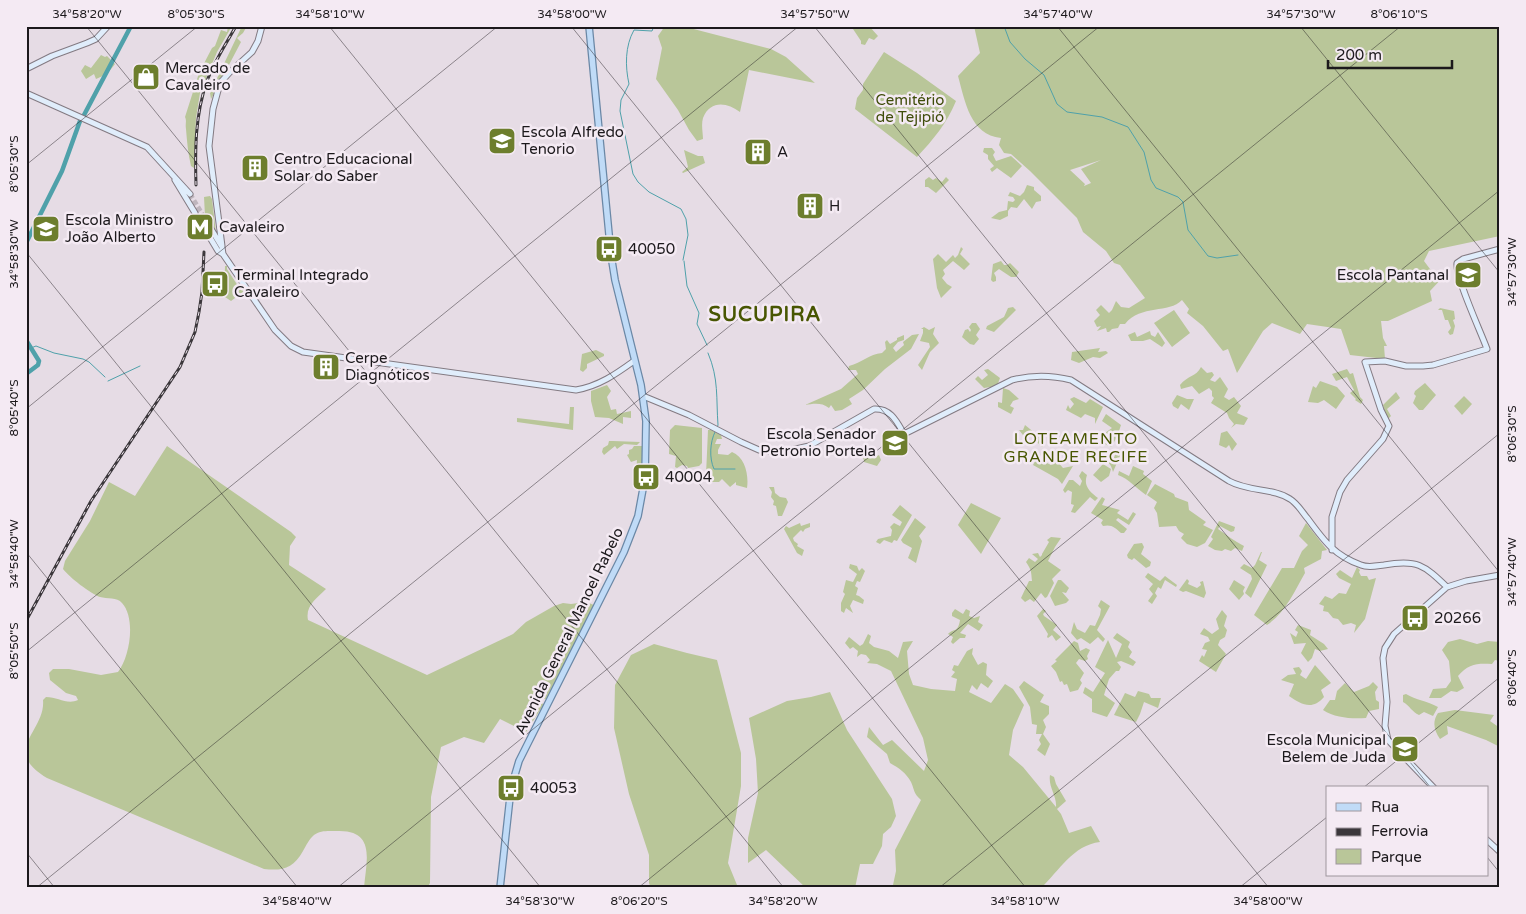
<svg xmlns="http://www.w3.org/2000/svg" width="1526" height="914" font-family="'Varela Round',sans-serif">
<rect width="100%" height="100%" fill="#e6dce5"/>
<path fill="#b9c699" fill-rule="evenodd" d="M228,26H232L217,52L200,93L196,118L194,168L191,166C188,154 187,141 186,129C185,124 187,121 185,117L199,73L212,48L215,46L221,30L227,32Z
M242,26H247L243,33L237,38L241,42L211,99L210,93Z
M665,26H682L771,49L786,57L815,83L749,70L740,112C727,102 710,100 703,118C701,125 703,133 703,139L697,141L689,130L678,110L656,79L662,48L658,36Z
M851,26H869L878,36L874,40L869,38L865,45L861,44V41Z
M974,26H1500V236L1429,251L1424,261L1433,273L1443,270L1445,275L1430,291L1432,301L1388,321H1381L1383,338L1387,346H1384L1385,359L1350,355L1341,329L1307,324L1300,334L1272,323L1263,331L1237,373L1228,349L1223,351L1203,326L1187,313L1189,309L1182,300C1169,314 1141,304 1125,324H1120L1118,328L1112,329L1109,332H1107L1106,328L1097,331L1101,326L1097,327L1094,321L1100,315L1096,310L1101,305L1109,313L1112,310L1116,301L1121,307L1129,308L1145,298L1120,265L1114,263L1106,251L1083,232L1077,218L1030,171L1011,154L1004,153L999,145L1001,138C970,135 965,101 958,76L980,53ZM1101,160L1081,169L1091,183L1084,186L1085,184L1070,170Z
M884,52L917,73L956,101C947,123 933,140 917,157L855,109L857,98L863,90V84Z
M101,55L105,57L107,56L115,64C110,71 104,76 96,79L94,74L86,79L81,71L85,65L91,68Z
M984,148H992L995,152L993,155L996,161L1011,156L1022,166L1011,178L997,168L992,172L990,169L994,166L988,159V155L983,152Z
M684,150L698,156H703L705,163L683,173L682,172L688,167Z
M929,177L933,180L936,178L942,182L946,177L949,180L936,193L928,187H925V180Z
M1027,185L1034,187V190L1041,196V201L1036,202L1032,209L1024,199L1017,208L1011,207L1008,211V216L1000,220L991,218L999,212L1007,210L1008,201L1013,202L1015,200L1013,197L1008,196L1010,192L1020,196L1024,192Z
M210,196L212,199L216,233L205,216L204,197Z
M961,247L963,249L960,254L970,264L964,270L953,261L943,270L945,274L942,278L947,284L952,287L941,298L937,288L933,259L938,254L946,262L953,255L955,258L958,255Z
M1001,261L1004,265H1007L1010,263L1019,272L1016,277H1011L999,269L994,273L996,277V281L993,282L991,280L993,264Z
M225,266H227V269L238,286L244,289L243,292L231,301L225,297L224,294Z
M1013,307L1016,310L994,332L986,329L987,326L1004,317L1008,308Z
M1440,308L1454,311L1455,319L1453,320L1455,326L1453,334L1450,335L1448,332L1451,328L1448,320H1445L1442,310H1438Z
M1174,310L1190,333L1172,347L1154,323Z
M972,323H976L980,329L976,335L979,339L974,345L970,344L962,337L965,330L968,329L970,332L971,330L969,327Z
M924,327L929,330L935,327L933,334L939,343L930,352L922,370L918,365L930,347L929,343L920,341L923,333V329H921Z
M1150,331L1151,335L1155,337L1158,332L1165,343L1162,347L1150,339L1143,341H1131L1128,335L1135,332L1137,337Z
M919,334L911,349L885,369L863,390L849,399L852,404L842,410L835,411L831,405L829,408C821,402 813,404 805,405L841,389L858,374L856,370H848L849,366C862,363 869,354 882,353L886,349L885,342L887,340L890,344L897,340V338L904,335V340L898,342L893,348L896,352L904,345L903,342L912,335Z
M1100,348L1098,352L1106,351L1108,353L1100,358L1093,357L1079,363L1071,360L1072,352Z
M596,350L604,354V356L587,364V368L583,372L580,370L582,354Z
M1201,367L1207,373L1212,372L1214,375L1210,380L1215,382L1220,377L1228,389L1224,397L1229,400L1234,397L1241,406L1237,413L1248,418L1244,425L1236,424L1231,428L1234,424L1229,418L1227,413L1211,403L1214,398L1212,396V391L1209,388L1199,394L1192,386L1181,389L1180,385C1188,375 1196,377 1201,367Z
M988,369L1000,378L997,386L984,388L975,379L978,376L982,380L988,375L984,370Z
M1347,369L1350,374L1353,373L1360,397L1363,400L1361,404L1355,400L1356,399L1350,393L1354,390L1347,377L1336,381L1332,374Z
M1320,381L1337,387L1345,396L1336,409L1324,400L1318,403L1308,402L1313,386L1316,388Z
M1425,383L1436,395L1423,410H1419L1413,403L1416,396L1414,394L1415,391Z
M607,385L611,391L607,397L611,410L616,409L617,414L631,411V418L623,417V424L609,418L595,417L591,401V391Z
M1003,388L1009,390L1019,399L1013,401L1010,406L1014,408L1011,414L998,407V402L1002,403Z
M1396,392L1400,398L1387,409L1391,416L1387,420L1382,412L1384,409L1383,405Z
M1177,395L1187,399H1194L1189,410L1181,404L1178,409L1173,406L1172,403Z
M1464,396L1472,404L1462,415L1454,406Z
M1074,397L1086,403L1090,399L1103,407L1095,424V418L1085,414L1081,418L1066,410L1068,405L1070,409L1074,404L1070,399Z
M570,407H574L573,430L517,422V418L569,424Z
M1106,414L1121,425L1117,437L1111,447L1105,444V433L1112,428L1102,421Z
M675,425L702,428V463L699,466L688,468L687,466L682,465L677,468L675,467L676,456L669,454L670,430Z
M1025,425L1041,438L1044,445L1042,447L1030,435H1023L1019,430H1023Z
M708,430H711L721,435L722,439H717L715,444H721L718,450V454L728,455L732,452C745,457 749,475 747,488L736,485V482L730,487L722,479L719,482H711L708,479V476L706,475Z
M1227,431L1237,444L1232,451L1229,445L1226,448L1219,445L1221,433Z
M609,441H613L640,442L637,445L624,444L617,449L615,446L604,455L602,452L603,448L608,445Z
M167,446L291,532L296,537L290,546L289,565L326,589C317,598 305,606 308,620L427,675L513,634L526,622L554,606L563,603L571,604L586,602L594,605L546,699H540L537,694L530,701L544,704L526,732L500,719L484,743L464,737L441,747L431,797L430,883L427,888H364C366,862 377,829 336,831C329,831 320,830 314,835C309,839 306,846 303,851C293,869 282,871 264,869L47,778C0,750 46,731 43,700L46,697C58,697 67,705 78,700L76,696L66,693L50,680L49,673L53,669H69L101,675L118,672C130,657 136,618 122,603C117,597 107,599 100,597C90,593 70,578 63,569L65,561L90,521L109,482L135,496Z
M634,446H644L642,472L636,473L637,460L631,462L627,455L629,454V450L632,449Z
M858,449L867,451L869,449L872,454L874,453L877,456L879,455L881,460L877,466L864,462C864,457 861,453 857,451Z
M1100,449L1105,451L1106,455L1113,460L1117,450L1122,451L1113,472C1111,464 1108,461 1101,458L1097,459L1095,455Z
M1051,454L1063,468L1073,466L1062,484L1058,479L1033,465L1038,456L1045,462L1051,465L1054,461L1050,456Z
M1103,464L1111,469L1109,476L1101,482L1093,475Z
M1133,466L1144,471L1143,474L1152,481L1146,495C1136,488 1129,479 1118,475L1119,471L1129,476Z
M1082,471L1087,475C1083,486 1090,492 1098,498L1095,501L1090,497L1075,513L1071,512L1074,505L1071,504L1072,492L1068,490L1065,493L1063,490L1069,480H1073L1080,486L1082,481L1079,476Z
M1155,484L1174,494L1175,497L1188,502L1189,510L1206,522L1203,525L1213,530L1205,543L1197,547L1187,544L1181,538L1184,534L1179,531L1176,526L1159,527L1157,513L1154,508L1157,502L1147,495Z
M769,487H774L775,493L780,497L786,498L788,502L782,516H778L776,506L773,505L774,501L771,497L772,492Z
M1102,497L1105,499L1102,505L1120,510L1117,513L1128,520L1133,512L1136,514L1129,525L1118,518L1116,520L1127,529L1124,533H1121C1115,528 1112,524 1103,526L1101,523L1103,520L1091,513Z
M971,503L1001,518L981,554L958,525Z
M900,505L912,515L897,541L894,540L892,543L884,540L880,544L876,542L878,539L891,536L892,530L890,527L894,523L900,526L902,522L892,515Z
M915,518L926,527L919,536L922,541L916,563L908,558L912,548L903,543L901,540Z
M1219,521L1235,527L1234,531L1231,532L1220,526L1218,529C1227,535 1234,541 1244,546L1242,551L1235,548L1231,551L1225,549L1222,551L1215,550L1208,546L1213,539L1211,537Z
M800,523L801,526L810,523V527L805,529L803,532L801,530L793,538L794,541L798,544L797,546L804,550L802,556L797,553L784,529L786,526L789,528Z
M1306,523L1327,550L1322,551L1321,559L1304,568L1305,573C1294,592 1286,612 1267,625L1254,615L1282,568H1294L1302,551L1308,545L1299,536Z
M1051,537L1061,538L1055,547L1048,561L1061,570L1052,579L1054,583L1047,597L1045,598L1041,593L1034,602L1030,599L1025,602L1021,598L1029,581H1032C1031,572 1032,571 1026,562L1029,558L1035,562L1038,559L1032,554L1038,553L1040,557L1042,555V554L1049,542L1047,540Z
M1142,543L1144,547L1141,554L1151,562L1150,566L1146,568L1134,558L1132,560L1128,558L1127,555L1134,544Z
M1261,552H1262L1259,560L1267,565L1251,598L1245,593L1252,579L1251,575L1240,568L1244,564L1252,568L1255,565Z
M850,564L857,566L859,571L862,568L865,571L860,582L857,581L855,586L858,588L856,595L859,596L864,600L863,604L853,600L850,606L853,613L846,608L844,613L841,611V603L845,594L843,592L846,580L853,582L857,574L849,568Z
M1357,567L1360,570L1359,572L1361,576H1367L1369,580L1376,578L1365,619L1354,633L1356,625L1351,623L1343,625L1338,619L1333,618L1328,612L1323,611L1324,606L1319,604L1325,596L1332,599L1339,593L1346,594L1351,584L1339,578L1336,574L1340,570L1352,578Z
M1148,573L1160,581L1165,576L1177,585L1176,587L1165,580L1161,589L1158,587L1155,593L1157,596L1152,604L1148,601L1153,594L1149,589L1153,584L1145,577Z
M1187,579L1189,581L1188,584L1197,588L1201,585L1200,582L1203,581L1206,593L1204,598L1186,591L1183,592L1179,590Z
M1058,580H1061L1069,588L1066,593L1062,592L1069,600L1066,603L1055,606L1050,596Z
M1234,580L1245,587L1243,591L1244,594L1239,600L1229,589Z
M1101,600L1110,606L1097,630L1105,639L1103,642L1098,637L1090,644L1081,638L1077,640L1071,633L1074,622L1077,629L1085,633L1090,625L1095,626L1100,615L1101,609L1098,606Z
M955,609L963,614L966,609L970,611L969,616L974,618L980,616L978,622L983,625L979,631L968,624L960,633L966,635L965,638H960L953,644L951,642L953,637L948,634C954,628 958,633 960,620L952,616V613Z
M1043,609L1046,611L1043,614L1044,616L1057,625L1053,630L1061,637L1056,641L1052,635L1048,638L1047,637L1048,634L1037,616Z
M1222,610L1227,616L1224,626L1227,630L1225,637L1220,640L1218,645L1226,654L1216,672L1199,661L1202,655L1204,657L1207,650L1202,649L1205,643L1210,641L1208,637L1200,634L1204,628L1212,634L1219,629L1216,619Z
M1298,625L1311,630L1310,635L1324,644L1328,649L1320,651L1315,649L1312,658L1308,662L1301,653L1306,643L1294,644L1290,633L1296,637L1298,632L1295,630Z
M1117,633L1130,642L1128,647L1132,652L1129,657L1136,662L1133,666L1121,661L1117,662L1121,667L1119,671H1116L1109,679L1104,695L1115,703L1107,717L1092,712V699L1083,693L1085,687L1093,692L1105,673L1095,667L1108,640L1116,658L1122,644L1113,638Z
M868,634L871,636L869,643L874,647L889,651L898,658L903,642L913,641L907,651L909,674L913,685L931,689L955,691L957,679L951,677L955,672L952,670L954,665L958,666L967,651L973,648L972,654L978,665L983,662L987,664L986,675L993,681L988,688L981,683L977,690L972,685L969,692L991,703L1005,684L1013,689L1024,705L1013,730L1009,755L1023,767L1056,807C1057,796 1048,787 1050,775L1054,777L1056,784L1066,801L1057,809L1061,814L1069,833L1091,826L1100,842C1073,845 1059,871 1041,888H894L893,885L896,871L895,850L921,800C913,793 915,791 911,782C906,773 899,768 890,763L887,754L867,737L869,727L883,745L892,740L924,771L928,760L923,738L891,671L877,664L867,663L870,660L866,655L861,654L857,657L858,651L853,647L850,649L845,643L849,637L860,646L863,644Z
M1460,639L1477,644L1488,641L1500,642V661L1495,660L1492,664C1477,663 1468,664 1458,676L1464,688L1457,692L1451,691L1441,698H1429L1433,689L1446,688L1451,681L1449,661L1442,650L1448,642Z
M1074,641L1078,643L1080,651L1086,648L1090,650L1087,656L1088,659L1085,661L1079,659L1076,663L1084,673L1080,680L1082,683L1078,690L1070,692L1067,684L1064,685L1062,681L1060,682L1056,672L1051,666L1057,661L1055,660Z
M654,644L687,653L717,660L741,753V786L728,863L737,885L740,888H651L649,883V855L629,794L614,728L615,685L631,655Z
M1315,665L1331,683L1321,690L1324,697C1312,711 1301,704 1289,696L1294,684L1281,680L1288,675L1296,674L1293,668L1299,667L1302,671L1300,675L1306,679Z
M1024,681L1044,695L1040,702L1049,706V714L1043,720L1046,727L1043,734L1050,744L1045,756L1037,750L1041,744L1039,740L1042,734H1036L1037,725L1032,724L1030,707L1019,687Z
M1373,682L1378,687L1375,692L1376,700L1379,702V709L1369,711L1366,718C1352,719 1335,718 1323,710L1330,700H1335L1337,691L1345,683L1354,692L1369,686Z
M1138,691L1149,694L1151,698H1161L1158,708L1144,702L1140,714L1136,722L1114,715L1125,693L1135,697Z
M830,692L847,730L892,799L896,816L891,827L883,834L882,846L873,864H860L855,888H806L766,850L748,863V838L758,793L756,759L749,718L787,701L811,697Z
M1406,694C1416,700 1427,701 1438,707L1433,716L1424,712L1419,715C1412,712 1410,706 1403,702V695Z
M1455,710L1494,715L1490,721L1500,728V747L1486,740L1447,726L1448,734L1440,739C1434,730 1432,722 1438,713Z"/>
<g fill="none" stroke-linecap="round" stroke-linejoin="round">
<path stroke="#4fa1aa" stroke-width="1" d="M654,26L652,31L634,30C625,46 625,66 629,84L621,100L620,111L633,174L638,182L649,192L681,209L686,219L688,235L683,260
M1004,26L1010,42L1025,59L1044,75L1057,104L1067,112L1102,117L1128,127L1144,152L1151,180L1156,188L1178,197L1183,202L1188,230L1208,256L1217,258L1238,255
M684,261L687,286L699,313L697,324L707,345
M31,348L36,346L54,353L83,359L89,362L105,377
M708,353C719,379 716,398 718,425L717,428
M108,381L140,366
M715,432C710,442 709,458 714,469H735"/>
<path stroke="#4fa1aa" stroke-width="4.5" d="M84,115L131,26
M26,243L62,171L80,121
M26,340L39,361L38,365L26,374"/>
<path stroke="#beb5bd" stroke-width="5" stroke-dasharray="5 2.5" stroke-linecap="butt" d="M190,194L205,219
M195,213L206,231"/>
<defs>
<path id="secondary" d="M26,69L52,56L87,43L96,39L108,26
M26,93L147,147L190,194
M175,180L195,213
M205,219L222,247L223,254L275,330L291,346L303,352L576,390C599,386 616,374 634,361
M206,231L218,251L223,254
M222,246L209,146L213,109L220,83L230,72L252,52L258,41L262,26
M643,396L689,415L741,442L759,450L769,451H787L809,446L874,409C891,408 897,422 904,434L1012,380C1031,375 1051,375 1071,380L1229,481C1249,492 1274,488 1290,499C1298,504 1302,512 1308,519C1324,541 1335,556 1361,565C1368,568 1376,566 1384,565C1417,559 1424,565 1447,587
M1332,550V517L1340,492L1347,480L1383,439L1389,426L1381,410L1365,362L1385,361L1406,366H1423L1433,365L1487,349C1481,332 1455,277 1457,263L1463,259L1500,249
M1434,788L1388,740L1385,726L1387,702L1383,658L1385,648L1394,634L1447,587L1466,581L1500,575
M1487,840L1500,852"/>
<path id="primary" d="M500,888L511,788L519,761L624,552L638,516L645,478L646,421L641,385L615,280L611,255L589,26"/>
</defs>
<use href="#secondary" stroke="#837a82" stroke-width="7"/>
<use href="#primary" stroke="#6b88a6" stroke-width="8"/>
<use href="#secondary" stroke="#e0edfb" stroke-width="5"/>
<use href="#primary" stroke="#c0dbf7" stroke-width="5.5"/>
<defs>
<path id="rail" d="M196,185C195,150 195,115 207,81C214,62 226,44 236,26
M26,621L91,501L180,367L195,332L199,312L202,292L204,252"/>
</defs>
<use href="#rail" stroke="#3b373b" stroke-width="3"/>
<use href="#rail" stroke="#f4eaf3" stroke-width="1" stroke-dasharray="4" stroke-linecap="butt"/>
</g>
<path fill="none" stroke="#1c191c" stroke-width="1" stroke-opacity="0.45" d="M86,26L784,888M329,26L1026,888M571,26L1269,888M814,26L1431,788M1057,26L1500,573M1300,26L1500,273M26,165L198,26M26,252L541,888M26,409L498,26M26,552L298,888M26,652L799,26M1363,788L1500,677M26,852L55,888M1487,857L1500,873M36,888L1100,26M337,888L1401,26M638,888L1500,190M939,888L1500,433M1239,888L1327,817"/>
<defs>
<symbol id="shop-square" viewBox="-11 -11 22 22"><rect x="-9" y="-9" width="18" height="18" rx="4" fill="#6d7e2d" stroke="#f4eaf3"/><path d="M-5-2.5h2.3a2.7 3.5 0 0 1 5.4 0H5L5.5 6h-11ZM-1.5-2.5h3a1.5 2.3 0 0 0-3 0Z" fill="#fff"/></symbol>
<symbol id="school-square" viewBox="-11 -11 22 22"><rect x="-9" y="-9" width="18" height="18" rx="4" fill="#6d7e2d" stroke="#f4eaf3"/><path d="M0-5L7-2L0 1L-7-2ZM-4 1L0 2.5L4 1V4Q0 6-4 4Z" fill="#fff"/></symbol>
<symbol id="building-square" viewBox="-11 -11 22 22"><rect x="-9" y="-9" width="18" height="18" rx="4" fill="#6d7e2d" stroke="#f4eaf3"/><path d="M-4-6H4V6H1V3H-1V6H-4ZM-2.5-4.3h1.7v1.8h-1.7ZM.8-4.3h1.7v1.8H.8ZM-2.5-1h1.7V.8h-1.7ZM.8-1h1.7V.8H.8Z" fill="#fff"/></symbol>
<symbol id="metro-square" viewBox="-11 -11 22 22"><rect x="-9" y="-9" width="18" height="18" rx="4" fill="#6d7e2d" stroke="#f4eaf3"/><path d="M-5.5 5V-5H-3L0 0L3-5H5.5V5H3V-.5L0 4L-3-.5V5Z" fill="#fff"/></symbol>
<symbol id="bus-square" viewBox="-11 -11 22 22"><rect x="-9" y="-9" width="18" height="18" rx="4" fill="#6d7e2d" stroke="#f4eaf3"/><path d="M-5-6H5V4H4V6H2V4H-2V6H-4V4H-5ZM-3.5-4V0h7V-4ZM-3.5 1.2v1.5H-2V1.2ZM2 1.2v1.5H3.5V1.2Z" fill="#fff"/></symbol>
</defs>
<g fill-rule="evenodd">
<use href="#shop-square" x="130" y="61" width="32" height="32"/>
<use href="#school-square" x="486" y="125" width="32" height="32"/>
<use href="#building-square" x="742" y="136" width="32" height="32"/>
<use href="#building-square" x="239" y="152" width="32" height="32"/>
<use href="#building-square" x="794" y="190" width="32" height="32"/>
<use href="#metro-square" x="184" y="211" width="32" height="32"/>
<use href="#school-square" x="30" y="213" width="32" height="32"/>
<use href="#bus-square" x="593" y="233" width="32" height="32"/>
<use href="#school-square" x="1452" y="259" width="32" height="32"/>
<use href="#bus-square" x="199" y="268" width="32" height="32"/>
<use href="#building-square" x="310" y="351" width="32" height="32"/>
<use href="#school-square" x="879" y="427" width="32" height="32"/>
<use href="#bus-square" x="630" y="461" width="32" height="32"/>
<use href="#bus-square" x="1399" y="602" width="32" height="32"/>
<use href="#school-square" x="1389" y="733" width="32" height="32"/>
<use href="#bus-square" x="495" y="772" width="32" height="32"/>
</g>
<g text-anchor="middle" stroke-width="5" stroke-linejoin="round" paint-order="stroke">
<g font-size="15" fill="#1c191c" stroke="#f4eaf3" text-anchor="start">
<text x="165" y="73">Mercado de<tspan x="165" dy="17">Cavaleiro</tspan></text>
<text x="521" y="137">Escola Alfredo<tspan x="521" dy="17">Tenorio</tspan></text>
<text x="777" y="157">A</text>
<text x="274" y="164">Centro Educacional<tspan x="274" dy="17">Solar do Saber</tspan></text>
<text x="829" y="211">H</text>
<text x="65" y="225">Escola Ministro<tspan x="65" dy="17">João Alberto</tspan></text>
<text x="219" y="232">Cavaleiro</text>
<text x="628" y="254">40050</text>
<text x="234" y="280">Terminal Integrado<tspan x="234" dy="17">Cavaleiro</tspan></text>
<text x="1449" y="280" text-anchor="end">Escola Pantanal</text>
<text x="345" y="363">Cerpe<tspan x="345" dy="17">Diagnóticos</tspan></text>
<text x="876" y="439" text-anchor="end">Escola Senador<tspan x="876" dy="17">Petronio Portela</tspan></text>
<text x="665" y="482">40004</text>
<text x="1434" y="623">20266</text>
<text x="1386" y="745" text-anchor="end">Escola Municipal<tspan x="1386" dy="17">Belem de Juda</tspan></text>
<text x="530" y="793">40053</text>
</g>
<g font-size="15" fill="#3f4d0a" stroke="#f4eaf3">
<text x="910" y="105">Cemitério<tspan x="910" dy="17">de Tejipió</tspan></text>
</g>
<g font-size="15" fill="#1c191c" stroke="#f4eaf3">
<text transform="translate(569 631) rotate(-64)" y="5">Avenida General Manoel Rabelo</text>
</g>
<g font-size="16" letter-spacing="1" fill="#485602" stroke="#f4eaf3">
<text x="1076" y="444">LOTEAMENTO<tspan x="1076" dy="18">GRANDE RECIFE</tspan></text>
</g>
<g font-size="20" font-weight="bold" letter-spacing="1" fill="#485602" stroke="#f4eaf3">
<text x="765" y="321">SUCUPIRA</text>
</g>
</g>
<rect width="1526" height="914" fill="none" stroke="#f4eaf3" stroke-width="55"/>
<rect x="1326" y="786" width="162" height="90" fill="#f4eaf3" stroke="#9e969d"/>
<rect x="1336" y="803" width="25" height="8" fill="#c0dbf7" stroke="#9e969d"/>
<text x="1371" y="812" font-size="15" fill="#1c191c">Rua</text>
<rect x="1336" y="828" width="25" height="8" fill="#3b373b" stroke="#9e969d"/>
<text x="1371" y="836" font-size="15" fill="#1c191c">Ferrovia</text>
<rect x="1336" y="849" width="25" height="15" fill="#b9c699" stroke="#9e969d"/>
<text x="1371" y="862" font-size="15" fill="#1c191c">Parque</text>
<path d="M1328 60v8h124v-8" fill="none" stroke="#1c191c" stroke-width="2.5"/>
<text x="1336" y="60" font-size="15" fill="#1c191c" stroke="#f4eaf3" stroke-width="4" paint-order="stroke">200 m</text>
<rect x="28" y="28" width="1470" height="858" fill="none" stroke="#1c191c" stroke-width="2"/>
<g font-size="12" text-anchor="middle" fill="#1c191c">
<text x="87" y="18">34°58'20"W</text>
<text x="196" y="18">8°05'30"S</text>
<text x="330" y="18">34°58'10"W</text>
<text x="572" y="18">34°58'00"W</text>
<text x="815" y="18">34°57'50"W</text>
<text x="1058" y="18">34°57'40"W</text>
<text x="1301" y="18">34°57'30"W</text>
<text x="1399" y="18">8°06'10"S</text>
<text transform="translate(14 164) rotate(-90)" y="4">8°05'30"S</text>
<text transform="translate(14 254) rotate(-90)" y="4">34°58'30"W</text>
<text transform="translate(1512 272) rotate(-90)" y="4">34°57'30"W</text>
<text transform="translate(14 408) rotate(-90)" y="4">8°05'40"S</text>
<text transform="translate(1512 434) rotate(-90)" y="4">8°06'30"S</text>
<text transform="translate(14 554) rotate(-90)" y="4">34°58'40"W</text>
<text transform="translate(1512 572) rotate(-90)" y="4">34°57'40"W</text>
<text transform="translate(14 651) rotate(-90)" y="4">8°05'50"S</text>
<text transform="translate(1512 678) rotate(-90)" y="4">8°06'40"S</text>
<text x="297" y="905">34°58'40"W</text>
<text x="540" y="905">34°58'30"W</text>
<text x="639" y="905">8°06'20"S</text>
<text x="783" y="905">34°58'20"W</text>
<text x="1025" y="905">34°58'10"W</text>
<text x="1268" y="905">34°58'00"W</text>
</g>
</svg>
